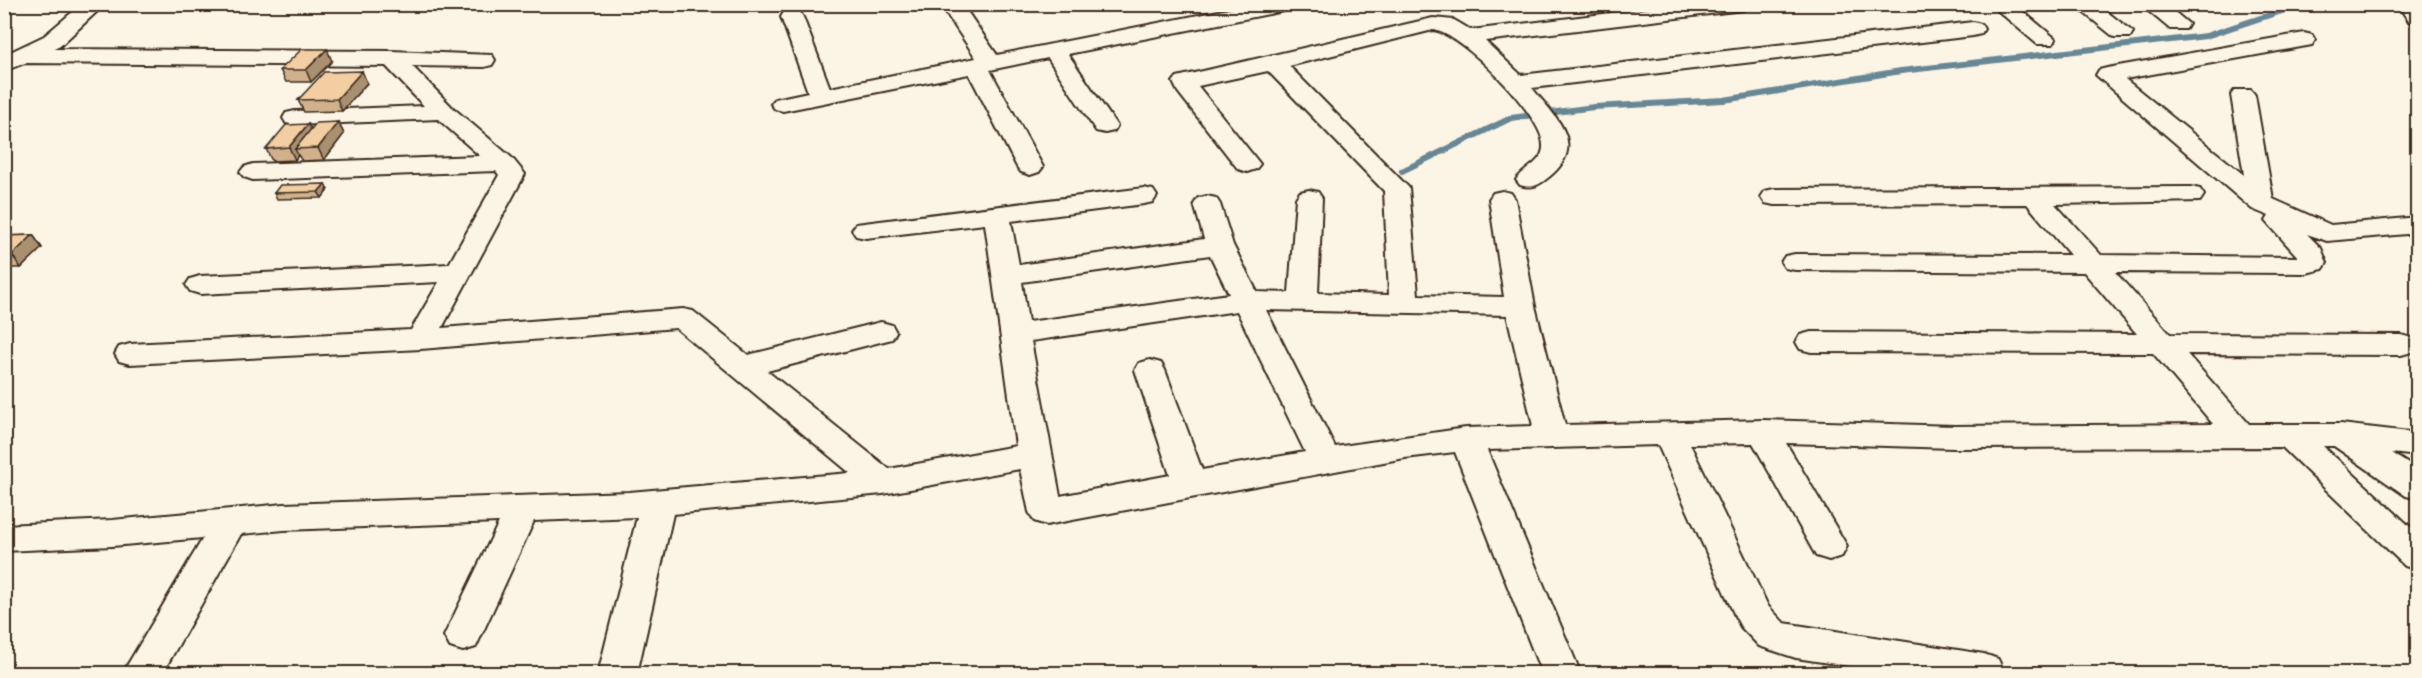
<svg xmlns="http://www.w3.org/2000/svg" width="2422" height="678" font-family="Mali,sans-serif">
<rect width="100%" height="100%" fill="#fcf5e5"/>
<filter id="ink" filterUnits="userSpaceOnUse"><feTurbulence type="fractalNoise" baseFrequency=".0167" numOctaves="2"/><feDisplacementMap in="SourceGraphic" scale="12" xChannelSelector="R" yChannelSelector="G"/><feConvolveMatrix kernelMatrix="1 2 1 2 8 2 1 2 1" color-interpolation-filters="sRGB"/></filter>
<g filter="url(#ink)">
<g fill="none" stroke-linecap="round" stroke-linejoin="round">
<path stroke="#678795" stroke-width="6" d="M1402,171L1511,118L1594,107L1724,100L1901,71L2206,36L2303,4"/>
<defs>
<path id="minor" d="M82,4H105L60,46L52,49L391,51L492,55L495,60L492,65L484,67L412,66L452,107L512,158L525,174L442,328L683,309L693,311L748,355L881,322L892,325L896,332L892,339L767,371L889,469L1016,446L985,224L866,238L856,236L852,230L856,224L1144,188L1153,190L1157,196L1153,202L1144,204L1011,221L1019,265L1204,239L1194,204L1198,198L1207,196L1216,198L1220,204L1233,245L1257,292L1289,293L1296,198L1300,192L1309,190L1318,192L1322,198L1318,293L1389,295L1384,191L1268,71L1198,86L1260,164L1256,169L1247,172L1238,169L1178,92L1173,82L1177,77L1433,18L1454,20L1471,30L1685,4H1753L1743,10L1485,41L1521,75L1973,22L1981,24L1984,29L1981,34L1973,36L1532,88C1555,117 1589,145 1549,177C1539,185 1533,189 1520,185L1516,180C1525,167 1544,163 1543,145C1543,116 1462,33 1433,30L1289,66L1409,188L1418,295L1504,297L1489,199L1493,193L1502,191L1511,193L1515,199L1535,306L1565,425L1763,420L1954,426L2213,424L2153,353L1811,352L1800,349L1796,342L1800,335L1811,332L2137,334L2084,272L1795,270L1785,268L1781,262L1785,256L1795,254L2070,255L2027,204L1774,205L1765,203L1761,197L1765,191L1774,189L2191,187L2200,189L2204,195L2200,201L2055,204L2101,255L2298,257L2266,221L2269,216L2252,209L2096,75L2099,70L2107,68L2304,33L2312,35L2315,40L2312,45L2125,79L2244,175L2231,95L2235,90H2251L2255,95L2273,199L2331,225L2418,217V233L2327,241L2307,234L2321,248L2327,263L2323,269L2306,273L2115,272L2170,334L2401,335L2412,338L2416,345L2412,352L2401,355L2187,354L2249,424H2341L2418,433V456L2391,453L2418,470V499L2406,496L2334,446H2323L2418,534V570L2405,566L2282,447L1954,448L1786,443L1847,546L1842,556L1829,560L1816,556L1753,443L1690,444L1768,606L1784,623L1984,654L1998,659L2003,670L2002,674H1901L1796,658L1759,646L1741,627L1735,616L1658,445L1487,450L1581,674H1542L1455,452L1405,458L1046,525L1034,521L1029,512L1020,469L883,494L673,514L637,674H598L637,517L534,521L476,647L463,651L450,647L444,636L499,522L284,530L241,534L162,674H122L203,538L112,546L4,551V525L112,520L284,504L629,492L850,473L676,328L421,349L130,364L119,361L115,354L119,347L130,344L411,330L439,282L200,294L190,291L186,285L190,279L200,276L449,264L499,175L496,171L253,180L244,177L240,172L244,167L253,164L480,156L438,119L295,125L286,123L283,118L286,113L295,111L424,106L386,66L25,63L4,71V55L44,36ZM1210,255L1229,294L1028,322L1022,282ZM1266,310L1507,315L1533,426L1466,428L1335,447ZM1237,311L1305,452L1202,470L1165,370L1161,363L1150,360L1139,363L1135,370L1170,475L1060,496L1031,341Z
M944,4H962L997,55L1254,4H1299L1289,10L1068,54L1117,126L1114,131L1105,133L1096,131L1048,58L990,70L1043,167L1039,172L1030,175L1021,172L1017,167L969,74L783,111L775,109L771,104L775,99L808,92L781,17L784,12H800L803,17L830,88L976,58L942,7Z
M1990,4H2014L2056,39L2053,44H2037Z
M2073,4H2097L2133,32L2130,37H2114Z
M2140,4H2165L2189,24L2186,29H2170Z"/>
<path id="tertiary" d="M2398,4H2418V24L2410,22Z"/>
</defs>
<use href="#minor" stroke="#3b2a1e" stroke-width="4"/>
<use href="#tertiary" stroke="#3b2a1e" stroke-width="5"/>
<use href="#minor" fill="#fcf5e5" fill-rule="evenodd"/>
<use href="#tertiary" fill="#fcf5e5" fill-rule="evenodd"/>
</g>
<path fill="#d0b18b" stroke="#3b2a1e" stroke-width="1.5" d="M332,61L311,82H286L280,70Z
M362,71L367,83L342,111L304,112L298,100Z
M338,122L344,134L324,160L302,161L298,155L295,160L272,161L266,149L308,124L311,129Z
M325,184L328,190L322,198L277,199L274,193Z
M33,235L42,248L21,268H4V236Z"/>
<path fill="#a99071" stroke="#3b2a1e" stroke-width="1.5" d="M327,49L332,61L311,82L306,70Z
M362,71L367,83L342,111L337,99Z
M338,122L344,134L324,160L318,148Z
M308,124L314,136L295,149L298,155L295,160L289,147Z
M325,184L328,190L322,198L318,192Z
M33,235L42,248L21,268L12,255Z"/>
<path fill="#f2cea2" stroke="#3b2a1e" stroke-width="1.5" d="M302,49H327L306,70H280Z
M362,71L337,99L298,100L324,72Z
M338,122L318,148L295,149L316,123Z
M308,124L289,147L266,149L286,125Z
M325,184L318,192L274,193L280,185Z
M33,235L12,255H4V236Z"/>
</g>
<rect width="2422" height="678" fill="none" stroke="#fcf5e5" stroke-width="24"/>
<rect x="12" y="12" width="2398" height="654" fill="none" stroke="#3b2a1e" stroke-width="2" filter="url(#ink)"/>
</svg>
